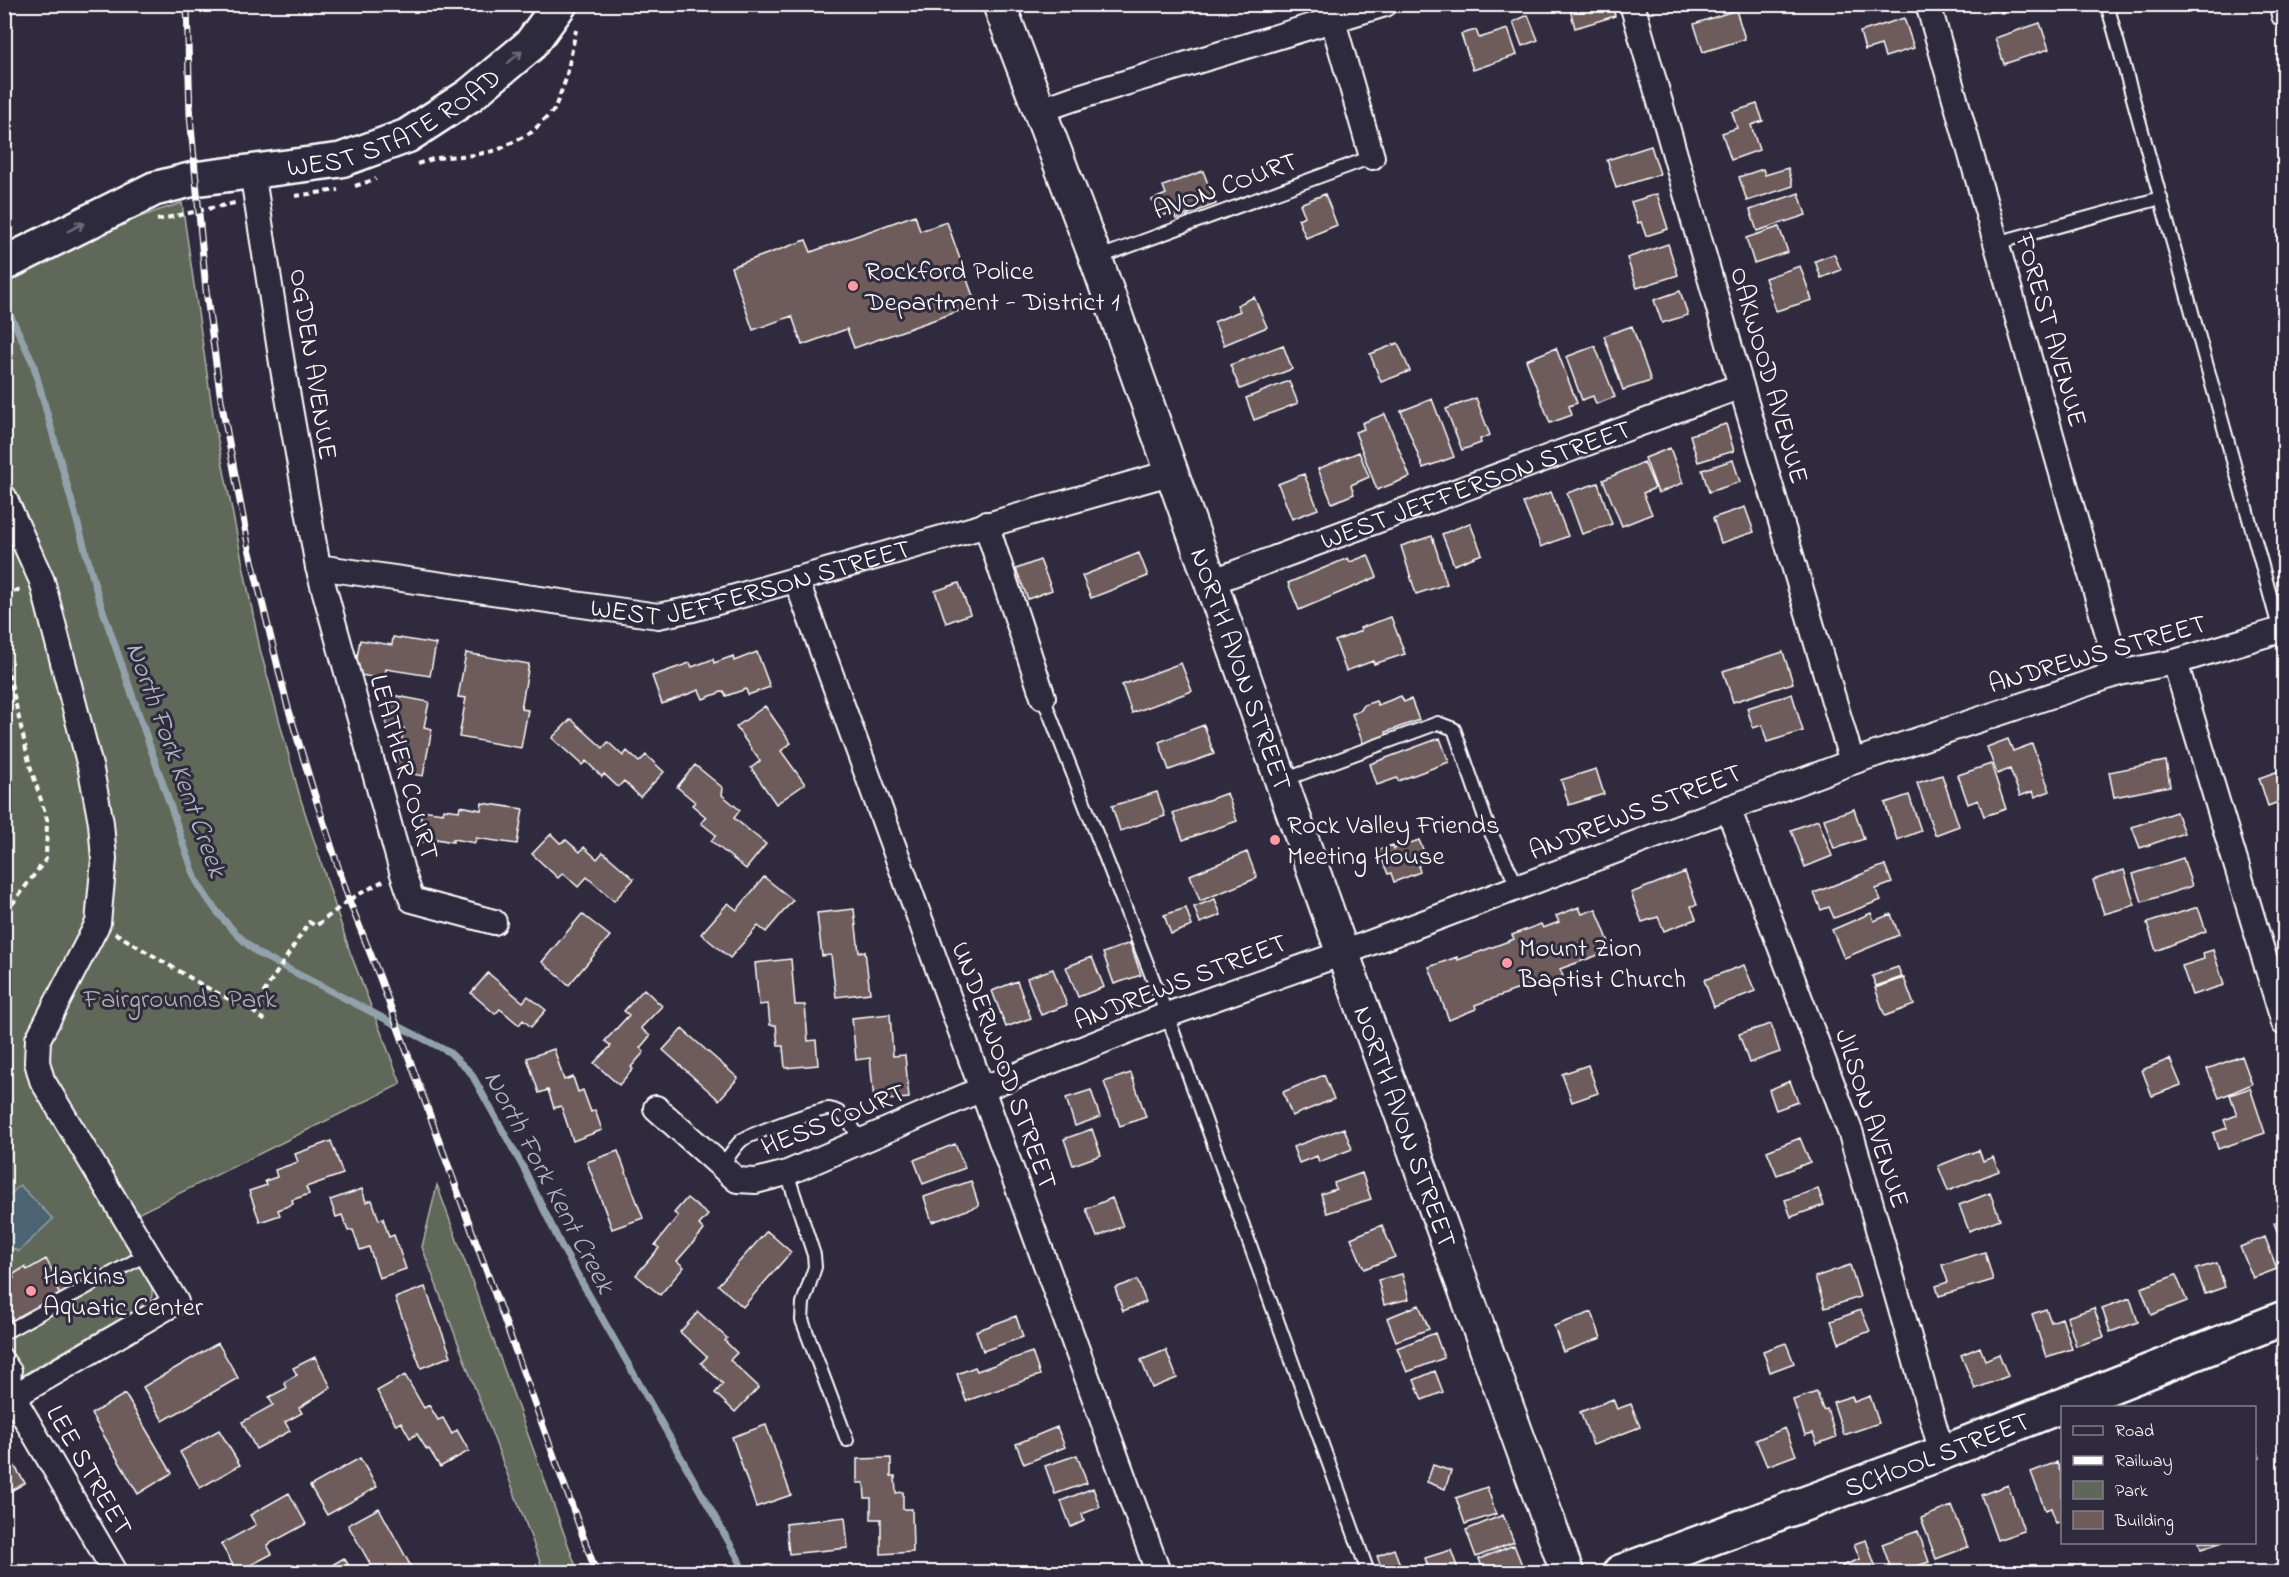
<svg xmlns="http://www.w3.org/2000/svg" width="2289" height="1577" font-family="'Indie Flower',sans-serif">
<rect width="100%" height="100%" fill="#2f2a3d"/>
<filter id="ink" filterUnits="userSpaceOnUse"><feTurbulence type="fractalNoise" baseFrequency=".0167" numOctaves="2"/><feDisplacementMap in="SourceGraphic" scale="12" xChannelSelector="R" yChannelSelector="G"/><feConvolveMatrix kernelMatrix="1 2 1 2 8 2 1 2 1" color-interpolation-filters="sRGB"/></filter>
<g filter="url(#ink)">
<path fill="#60675a" stroke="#b0b3ac" stroke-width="1.5" d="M182,203L214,421L260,649L300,797L350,952L401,1084L117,1224L152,1288V1296L148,1303L5,1385L4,283C61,251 119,221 182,203Z
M437,1185L578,1572H544L422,1247Z"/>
<path fill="#4b6472" stroke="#93a2aa" stroke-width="1.5" d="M20,1185L53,1219L18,1252L15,1249H8L5,1253V1200Z"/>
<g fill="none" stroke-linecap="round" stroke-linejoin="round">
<path stroke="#93a2aa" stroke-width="7" d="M4,302L33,363L98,596L196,880C212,908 234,934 259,954L449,1052L471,1073L524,1169L563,1249L738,1558L743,1572"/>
</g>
<path fill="#6e5c5b" stroke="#fff" stroke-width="1.5" d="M1573,4H1612L1615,16L1575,28L1569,6Z
M1850,4H1886L1865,11L1863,6L1852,10Z
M1987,4H2027L2001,13L2000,8L1989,12Z
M1736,10L1745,39L1703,52L1694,24Z
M1528,15L1538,40L1522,46L1513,22Z
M1904,18L1914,48L1885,57L1881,45L1865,50L1860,32Z
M2040,23L2049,49L2004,64L1995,38Z
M1508,29L1517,55L1473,70L1461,34L1476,30L1479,38Z
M1757,104L1763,121L1751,125L1759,150L1731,160L1722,133L1737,128L1732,112Z
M1651,146L1660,174L1616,188L1607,160Z
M1788,168L1793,186L1747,201L1739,177L1763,169L1765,175Z
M1203,171L1216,204L1176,219L1173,212L1159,217L1152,200L1166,194L1163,186Z
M1799,193L1806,215L1757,231L1750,210Z
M1325,194L1337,225L1306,238L1298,219L1305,216L1300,204Z
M1657,194L1668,229L1646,236L1641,222L1638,223L1631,202Z
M915,215L920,231L947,222L976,305L854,348L847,329L802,345L792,316L753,330L731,267L806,240L811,252Z
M1779,227L1788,252L1754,263L1746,238Z
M1668,244L1678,275L1637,288L1627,258Z
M1834,254L1841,270L1821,278L1815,261Z
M1800,266L1812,300L1776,311L1765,278Z
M1680,291L1688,315L1662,323L1654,300Z
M1254,297L1267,327L1224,345L1214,322L1240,311L1237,305Z
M1632,326L1651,381L1623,390L1604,336Z
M1398,343L1410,371L1381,382L1370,354Z
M1283,345L1292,369L1240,389L1230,365Z
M1595,346L1615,397L1596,404L1593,396L1582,400L1566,357Z
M1556,348L1577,403L1569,406L1572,415L1550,423L1526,360Z
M1289,381L1298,403L1254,420L1246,398Z
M1476,398L1490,435L1480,439L1481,443L1462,450L1446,409Z
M1432,399L1454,457L1423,468L1401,411Z
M1385,414L1410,477L1377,490L1355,432L1364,429L1362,423Z
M1726,424L1734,451L1698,462L1690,435Z
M1670,448L1683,483L1658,493L1645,458Z
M1359,452L1369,477L1351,485L1354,494L1332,503L1318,469Z
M1733,460L1740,482L1709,492L1702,470Z
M1644,462L1655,488L1643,493L1652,514L1622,526L1603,480Z
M1304,474L1318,509L1292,519L1278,484Z
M1598,483L1612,524L1582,534L1567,493Z
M1551,492L1568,536L1541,547L1523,503Z
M1745,507L1754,532L1721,543L1713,518Z
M1470,523L1482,554L1454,565L1442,534Z
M1432,536L1447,584L1416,594L1401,546Z
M1139,553L1148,576L1091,598L1082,576Z
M1368,555L1377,577L1299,610L1288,583L1348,558L1350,562Z
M1040,560L1052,590L1028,599L1016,569Z
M959,583L970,614L946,623L935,591Z
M1391,617L1405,654L1374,664L1373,661L1346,671L1335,641L1361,631L1360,628Z
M393,637L436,644L430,676L386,669L384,679L354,674L360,640L392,645Z
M757,652L770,687L748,695L746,689L726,696L724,691L703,699L699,690L662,704L652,676L690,663L692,667L713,659L714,663L733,656L734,661Z
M1783,652L1793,683L1733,702L1723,671Z
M466,653L529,664L521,709L528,710L521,748L459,737L466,698L458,697Z
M1181,663L1192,691L1132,713L1122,685Z
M1792,694L1803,731L1767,742L1762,725L1753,728L1747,708Z
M392,695L429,702L424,727L432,729L423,776L396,771L404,728L386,725Z
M1401,696L1404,702L1411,699L1419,720L1386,732L1388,737L1364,746L1352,714L1361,710L1364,705L1376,701L1378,705Z
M765,706L791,743L781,751L805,784L776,804L751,768L760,761L736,727Z
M571,719L603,748L608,742L623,756L627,751L639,762L646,755L664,772L640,797L624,781L618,787L604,774L602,777L586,761L582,765L552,738Z
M1204,725L1214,754L1169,770L1159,742Z
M1440,738L1449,762L1398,781L1397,778L1377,785L1370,764Z
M2008,739L2013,751L2032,744L2050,791L2035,797L2033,791L2020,796L2010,769L1997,774L1987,747Z
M2166,761L2170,786L2114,797L2109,772Z
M1991,764L2006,809L1984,816L1978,800L1968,804L1958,775Z
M695,765L723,788L722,795L740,810L734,818L766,844L746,869L711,841L716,835L701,823L706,817L692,805L695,802L677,787Z
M1596,769L1604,794L1569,805L1561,780Z
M2284,769V800L2268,806L2259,778Z
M1942,775L1959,826L1935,835L1917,783Z
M1157,792L1165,816L1120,831L1112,806Z
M1227,793L1237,821L1183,840L1173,813Z
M1909,795L1921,831L1897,840L1885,803Z
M482,803L523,809L517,844L476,838L475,843L453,839V842L436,839V843L417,841L422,810L443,813L444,809L459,811L460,806L481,810Z
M1854,809L1864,839L1834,849L1824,819Z
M2176,812L2184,833L2140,848L2132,827Z
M1818,820L1832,856L1805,867L1791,830Z
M551,834L560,843L566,840L580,852L584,847L597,859L603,852L634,879L614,901L587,877L578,887L563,873L558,878L532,854Z
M1419,840L1428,861L1418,865L1420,872L1394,882L1391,873L1388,874L1378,850L1393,845L1394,849Z
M1247,852L1257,878L1200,901L1190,875Z
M2183,858L2192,886L2142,902L2133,874Z
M1885,865L1892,883L1876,889L1881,900L1834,918L1829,907L1821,910L1814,893Z
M2124,870L2135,905L2104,914L2093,880Z
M1685,872L1697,905L1691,906L1696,919L1664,931L1658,917L1642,922L1631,893Z
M764,877L793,900L766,932L758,926L730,958L701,934L728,903L737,910Z
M1215,899L1221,915L1200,923L1194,907Z
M1579,907L1582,914L1596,909L1612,950L1560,969L1563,976L1532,988L1530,985L1475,1005L1476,1009L1449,1020L1429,967L1457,957L1458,960L1514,939L1512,935L1541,924L1543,928L1559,922L1556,916Z
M2198,907L2206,931L2156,951L2147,923Z
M1186,908L1192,926L1171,934L1164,915Z
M854,909L859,952L865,951L870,993L836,997L831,955L822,956L817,913Z
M1871,913L1874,921L1891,914L1899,935L1844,958L1832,930Z
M582,914L610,936L569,985L542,962Z
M1130,943L1141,975L1114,984L1103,953Z
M2213,950L2224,985L2192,995L2182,966L2204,959L2203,953Z
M1092,957L1104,987L1078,997L1066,967Z
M791,959L795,1005H805L808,1041L816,1040L818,1065L785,1068L783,1046H778L776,1025H770L768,1004L759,1005L755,963Z
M1744,965L1755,991L1714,1007L1704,980Z
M1898,967L1902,977L1876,986L1872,976Z
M1053,969L1067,1005L1041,1015L1027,978Z
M488,973L523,1002L528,996L546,1010L531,1027L523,1020L519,1025L500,1009L495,1014L471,993Z
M1904,978L1914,1005L1885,1016L1875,988Z
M1017,981L1031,1018L1006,1027L992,991Z
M644,989L662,1006L641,1028L650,1036L640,1048L644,1052L631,1067L633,1069L619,1085L594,1063L611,1046L605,1041L629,1015L624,1011Z
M890,1014L893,1056L905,1055L909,1098L874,1101L870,1058L856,1060L852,1018Z
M1771,1024L1780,1052L1749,1063L1739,1034Z
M682,1029L738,1078L719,1100L663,1050Z
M554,1049L564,1080L573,1077L578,1092L583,1090L591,1112L595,1110L602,1130L573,1141L561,1106L554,1108L548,1090L539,1093L527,1058Z
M2242,1056L2252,1084L2219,1098L2207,1069Z
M2170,1059L2181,1085L2152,1096L2142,1070Z
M1588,1065L1598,1093L1572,1102L1562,1074Z
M1131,1073L1146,1117L1120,1126L1104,1082Z
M1324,1075L1334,1099L1292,1116L1283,1092Z
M1790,1081L1798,1102L1776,1110L1769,1090Z
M2250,1088L2265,1133L2218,1149L2213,1133L2227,1128L2224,1120L2237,1115L2230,1095Z
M1091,1090L1100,1117L1075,1126L1066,1098Z
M1344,1128L1352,1149L1319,1162L1317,1156L1299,1163L1293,1147Z
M1092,1129L1101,1155L1073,1165L1064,1139Z
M1800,1138L1810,1162L1777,1175L1767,1151Z
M331,1141L343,1174L306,1187L309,1194L292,1200L293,1204L278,1210L280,1215L260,1222L249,1191L267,1185L265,1181L277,1177L275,1170L298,1162L295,1154Z
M955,1144L965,1168L923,1184L914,1160Z
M1979,1150L1983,1161L1993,1157L1999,1171L1948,1191L1938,1166Z
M618,1151L643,1218L612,1229L587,1162Z
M1362,1173L1371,1199L1327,1213L1321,1194L1336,1189L1334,1183Z
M971,1181L979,1206L932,1222L924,1197Z
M362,1189L366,1202L372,1200L379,1220L383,1218L389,1237L394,1235L406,1269L379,1278L369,1247L360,1250L353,1230L348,1231L342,1215L336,1217L330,1200Z
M1818,1189L1824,1205L1791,1217L1785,1200Z
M1990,1193L2000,1219L1969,1231L1959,1205Z
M687,1198L708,1215L699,1225L704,1230L677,1261L684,1267L660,1295L636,1275L659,1248L655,1245L678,1216L674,1213Z
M1112,1198L1123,1226L1097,1237L1086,1209Z
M2284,1219V1249L2274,1223Z
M1382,1225L1395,1257L1364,1269L1351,1238Z
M767,1231L791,1252L743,1307L718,1285Z
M2265,1237L2277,1269L2253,1278L2240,1247Z
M1985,1252L1993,1280L1939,1296L1936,1286L1948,1282L1942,1265Z
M46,1259L60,1285L56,1287L60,1295L34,1309L38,1316L17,1328L12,1319L4,1324V1283L14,1278L12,1275L25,1267L27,1270Z
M2217,1263L2225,1287L2205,1294L2196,1269Z
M1850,1265L1860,1297L1825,1308L1815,1277Z
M1402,1274L1409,1299L1384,1305L1378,1280Z
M2176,1275L2187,1301L2151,1315L2141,1288Z
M1137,1280L1146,1302L1123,1311L1115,1288Z
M425,1287L451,1356L421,1368L395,1298Z
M2130,1298L2138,1322L2110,1332L2102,1308Z
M1419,1305L1429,1329L1396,1341L1387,1318Z
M2094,1308L2104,1337L2076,1346L2067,1317Z
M2046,1309L2051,1322L2062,1318L2072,1349L2046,1357L2032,1314Z
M1861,1310L1870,1331L1839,1343L1831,1321Z
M698,1312L727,1338L725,1341L737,1353L730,1360L759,1387L735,1412L715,1393L723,1384L701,1363L707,1357L680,1332Z
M1592,1312L1601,1338L1563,1352L1554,1326Z
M1016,1316L1023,1337L983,1351L976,1331Z
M1435,1333L1444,1358L1407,1372L1397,1348Z
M218,1343L238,1378L163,1421L143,1387Z
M1786,1343L1794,1363L1770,1372L1763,1351Z
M1980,1347L1985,1360L1999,1354L2008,1376L1975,1389L1961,1355Z
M1166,1350L1177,1378L1152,1388L1141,1360Z
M1032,1352L1040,1375L966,1401L957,1374L975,1367L977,1371Z
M315,1357L331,1387L299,1408L302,1413L285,1422L290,1431L256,1449L242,1422L273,1405L269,1397L287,1388L284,1382L297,1375L293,1368Z
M1435,1371L1443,1392L1422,1400L1414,1380Z
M405,1375L424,1408L429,1405L438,1420L443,1418L452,1434L457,1430L469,1451L440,1467L429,1449L427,1450L417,1434L410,1438L401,1422L396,1425L377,1391Z
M1817,1392L1823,1410L1827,1409L1836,1437L1817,1444L1813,1433L1805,1435L1793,1400Z
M125,1394L172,1473L138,1494L91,1414Z
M1852,1396L1854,1402L1870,1396L1879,1423L1844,1435L1833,1402Z
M1613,1399L1617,1409L1631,1404L1640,1427L1593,1445L1580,1412Z
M766,1425L791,1495L756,1507L732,1437Z
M1057,1427L1065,1447L1024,1464L1016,1444Z
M1785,1428L1796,1455L1767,1466L1756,1440Z
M219,1430L240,1465L200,1488L180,1452Z
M2254,1441L2260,1458L2254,1460Z
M1077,1455L1087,1483L1055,1494L1045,1466Z
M360,1458L377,1487L327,1515L310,1486Z
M891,1458V1476H895L896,1493L903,1492V1509H912L913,1552L881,1554V1519H871V1498H865L864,1483H857V1459Z
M12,1462L25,1483L4,1495V1465Z
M2057,1462L2062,1476V1521L2056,1523L2051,1508L2045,1510L2031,1472Z
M1433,1465L1451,1471L1445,1489L1427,1482Z
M2008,1485L2024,1531L1997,1540L1981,1495Z
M1487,1487L1496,1514L1465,1524L1456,1498Z
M1093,1488L1100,1507L1082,1514L1084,1521L1071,1527L1061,1501Z
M289,1493L306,1524L267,1545L272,1554L237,1572L221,1544L256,1525L250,1515Z
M1952,1506L1968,1547L1936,1559L1921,1518Z
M379,1508L414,1572H375L348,1525Z
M1503,1515L1514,1542L1476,1557L1466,1530Z
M845,1517L848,1548L789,1554L786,1524Z
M1918,1531L1929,1562L1914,1567L1916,1572H1892L1882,1544Z
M1866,1540L1876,1568L1868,1570L1869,1572H1844L1842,1566L1860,1559L1854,1544Z
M2199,1542H2223L2201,1549Z
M1514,1545L1524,1570L1518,1572H1484L1479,1559Z
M1394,1549L1402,1570L1414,1565L1417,1572H1383L1377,1556Z
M1451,1550L1459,1572H1430L1425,1558Z
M344,1558L353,1572H320Z
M1774,1563L1777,1572H1763L1761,1567Z"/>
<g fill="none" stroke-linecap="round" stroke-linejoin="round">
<defs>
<path id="service" d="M2107,4L2280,631
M1996,243L2161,198
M1097,258L1372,157
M1043,697L1167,1015L1368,1572
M1281,781L1438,723L1454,729L1489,829L1518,887
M722,1166C728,1158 734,1147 742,1140C749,1135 821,1108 829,1109C846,1111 854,1129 860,1141
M787,1173L814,1255L815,1267L803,1303L802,1320L847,1440
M4,1333L147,1254
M4,1354L15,1370L13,1397"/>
<g id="minor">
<path d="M1632,4L1741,386L1852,762"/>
<path d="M1928,4L2119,673"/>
<path d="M2282,4L2284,15"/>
<path d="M1329,7L1372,157"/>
<path d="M1038,111L1072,99L1385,4"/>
<path d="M252,171L282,363L318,567L402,871L412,900L494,922"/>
<path d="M4,497L42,581L91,770L101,823L104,859L98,923L38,1039L37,1062L42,1080L176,1302L4,1402"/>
<path d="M986,524L1043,697"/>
<path id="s1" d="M318,567L658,616L693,609L1173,472"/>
<path d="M796,579L1158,1572"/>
<path id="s2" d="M1211,582L1741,386"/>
<path d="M2175,662L2284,1023"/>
<path d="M1728,808L1851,1134L1942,1453"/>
<path d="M656,1108L737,1180L756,1181L787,1173L982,1089L1167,1015L1343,953L1852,762L2119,673L2175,662L2284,629"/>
<path d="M13,1397L115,1572"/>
</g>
<g id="tertiary">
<path id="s3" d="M999,4L1096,259L1334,929L1567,1572"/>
</g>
<g id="secondary">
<path id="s4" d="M1620,1572L1942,1453L2284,1318"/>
</g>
<g id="primary">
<path id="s5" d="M4,264L154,189L194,179L341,160L407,136L470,95L530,45L560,4"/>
</g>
</defs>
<use href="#service" stroke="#fff" stroke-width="16"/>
<use href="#minor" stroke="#fff" stroke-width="28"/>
<use href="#tertiary" stroke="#fff" stroke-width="36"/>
<use href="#secondary" stroke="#fff" stroke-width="38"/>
<use href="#primary" stroke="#fff" stroke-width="38"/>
<path stroke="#fff" stroke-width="4" stroke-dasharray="6 4.5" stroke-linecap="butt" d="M417,164L436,158L474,155L498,150L532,132L554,110L566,79L576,30
M355,186L376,179
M295,196L338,190
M157,220L235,203
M4,595L21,589
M4,653L29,762L47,819L46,859L4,915
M115,933L204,986L252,1011L267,1022
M252,1011L309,922L316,926L349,900L383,881"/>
<use href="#service" stroke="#2f2a3d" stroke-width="12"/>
<use href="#minor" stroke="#2f2a3d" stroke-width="24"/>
<use href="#tertiary" stroke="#2f2a3d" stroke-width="32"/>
<use href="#secondary" stroke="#2f2a3d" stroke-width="33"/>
<use href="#primary" stroke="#2f2a3d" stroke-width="33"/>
<defs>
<path id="rail" d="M187,4L190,115L206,290L221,400L248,544L287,704L314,793L349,900L380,978L596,1572"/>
</defs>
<use href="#rail" stroke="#fff" stroke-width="7"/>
<use href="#rail" stroke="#2f2a3d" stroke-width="4.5" stroke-dasharray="14" stroke-linecap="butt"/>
</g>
<defs><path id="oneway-shaft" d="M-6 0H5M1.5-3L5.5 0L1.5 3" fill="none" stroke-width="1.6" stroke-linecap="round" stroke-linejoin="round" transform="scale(1.5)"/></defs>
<g stroke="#6d6a77">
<use href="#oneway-shaft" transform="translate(515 57) rotate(-40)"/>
<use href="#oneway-shaft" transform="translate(76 227) rotate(-27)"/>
</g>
</g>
<g fill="#ff9aa2" stroke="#2f2a3d" stroke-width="2">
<circle cx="853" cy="286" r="6"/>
<circle cx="1275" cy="840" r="6"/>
<circle cx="1507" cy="963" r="6"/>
<circle cx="31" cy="1291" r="6"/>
</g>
<g text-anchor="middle" stroke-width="6" stroke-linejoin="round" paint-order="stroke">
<g font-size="27" fill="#fff" stroke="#2f2a3d">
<text dy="9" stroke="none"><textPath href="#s5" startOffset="420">WEST STATE ROAD</textPath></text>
<text transform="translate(1225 185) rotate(-20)" y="9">AVON COURT</text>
<text transform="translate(2052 330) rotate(74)" y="9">FOREST AVENUE</text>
<text transform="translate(314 364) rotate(81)" y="9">OGDEN AVENUE</text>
<text transform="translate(1770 375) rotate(74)" y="9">OAKWOOD AVENUE</text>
<text dy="9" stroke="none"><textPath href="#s2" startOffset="282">WEST JEFFERSON STREET</textPath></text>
<text dy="9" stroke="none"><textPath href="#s1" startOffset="440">WEST JEFFERSON STREET</textPath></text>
<text transform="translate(2097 653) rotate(-16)" y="9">ANDREWS STREET</text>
<text dy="9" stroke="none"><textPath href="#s3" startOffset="708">NORTH AVON STREET</textPath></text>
<text transform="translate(405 767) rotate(74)" y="9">LEATHER COURT</text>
<text transform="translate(1635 811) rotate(-21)" y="9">ANDREWS STREET</text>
<text transform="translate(1180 981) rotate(-21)" y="9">ANDREWS STREET</text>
<text transform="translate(1005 1065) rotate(70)" y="9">UNDERWOOD STREET</text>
<text transform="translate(1873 1118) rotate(72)" y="9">JILSON AVENUE</text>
<text transform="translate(833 1119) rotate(-22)" y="9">HESS COURT</text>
<text dy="9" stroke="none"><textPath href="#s3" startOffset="1194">NORTH AVON STREET</textPath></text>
<text dy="9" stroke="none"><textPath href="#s4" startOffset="338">SCHOOL STREET</textPath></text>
<text transform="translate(90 1470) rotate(60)" y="9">LEE STREET</text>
</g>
<g font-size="27" fill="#fff" stroke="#2f2a3d" text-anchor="start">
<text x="865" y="279">Rockford Police<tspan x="865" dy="31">Department - District 1</tspan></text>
<text x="1287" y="833">Rock Valley Friends<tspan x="1287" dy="31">Meeting House</tspan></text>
<text x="1519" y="956">Mount Zion<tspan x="1519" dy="31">Baptist Church</tspan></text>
<text x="43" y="1284">Harkins<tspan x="43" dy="31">Aquatic Center</tspan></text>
</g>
<g font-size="27" fill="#b0b3ac" stroke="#2f2a3d">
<text x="180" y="1007">Fairgrounds Park</text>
</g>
<g font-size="28" font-style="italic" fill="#aeb9c0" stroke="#2f2a3d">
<text transform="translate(178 759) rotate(70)" y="10">North Fork Kent Creek</text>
<text transform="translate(551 1181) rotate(62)" y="10">North Fork Kent Creek</text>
</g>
</g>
<rect width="2289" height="1577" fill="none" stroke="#2f2a3d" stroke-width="24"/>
<rect x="12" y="12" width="2265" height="1553" fill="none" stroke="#fff" stroke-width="2" filter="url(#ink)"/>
<rect x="2061" y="1406" width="195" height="138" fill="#2f2a3d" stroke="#827f8b" stroke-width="1.5"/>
<rect x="2073" y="1426" width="30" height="9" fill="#2f2a3d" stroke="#827f8b" stroke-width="1.5"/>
<text x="2115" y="1436" font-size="18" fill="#ffffff">Road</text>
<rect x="2073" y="1456" width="30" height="9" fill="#ffffff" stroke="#827f8b" stroke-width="1.5"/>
<text x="2115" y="1466" font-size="18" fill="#ffffff">Railway</text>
<rect x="2073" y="1481" width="30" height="18" fill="#60675a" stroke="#827f8b" stroke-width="1.5"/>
<text x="2115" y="1496" font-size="18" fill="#ffffff">Park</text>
<rect x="2073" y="1511" width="30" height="18" fill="#6e5c5b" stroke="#827f8b" stroke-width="1.5"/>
<text x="2115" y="1526" font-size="18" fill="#ffffff">Building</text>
</svg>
